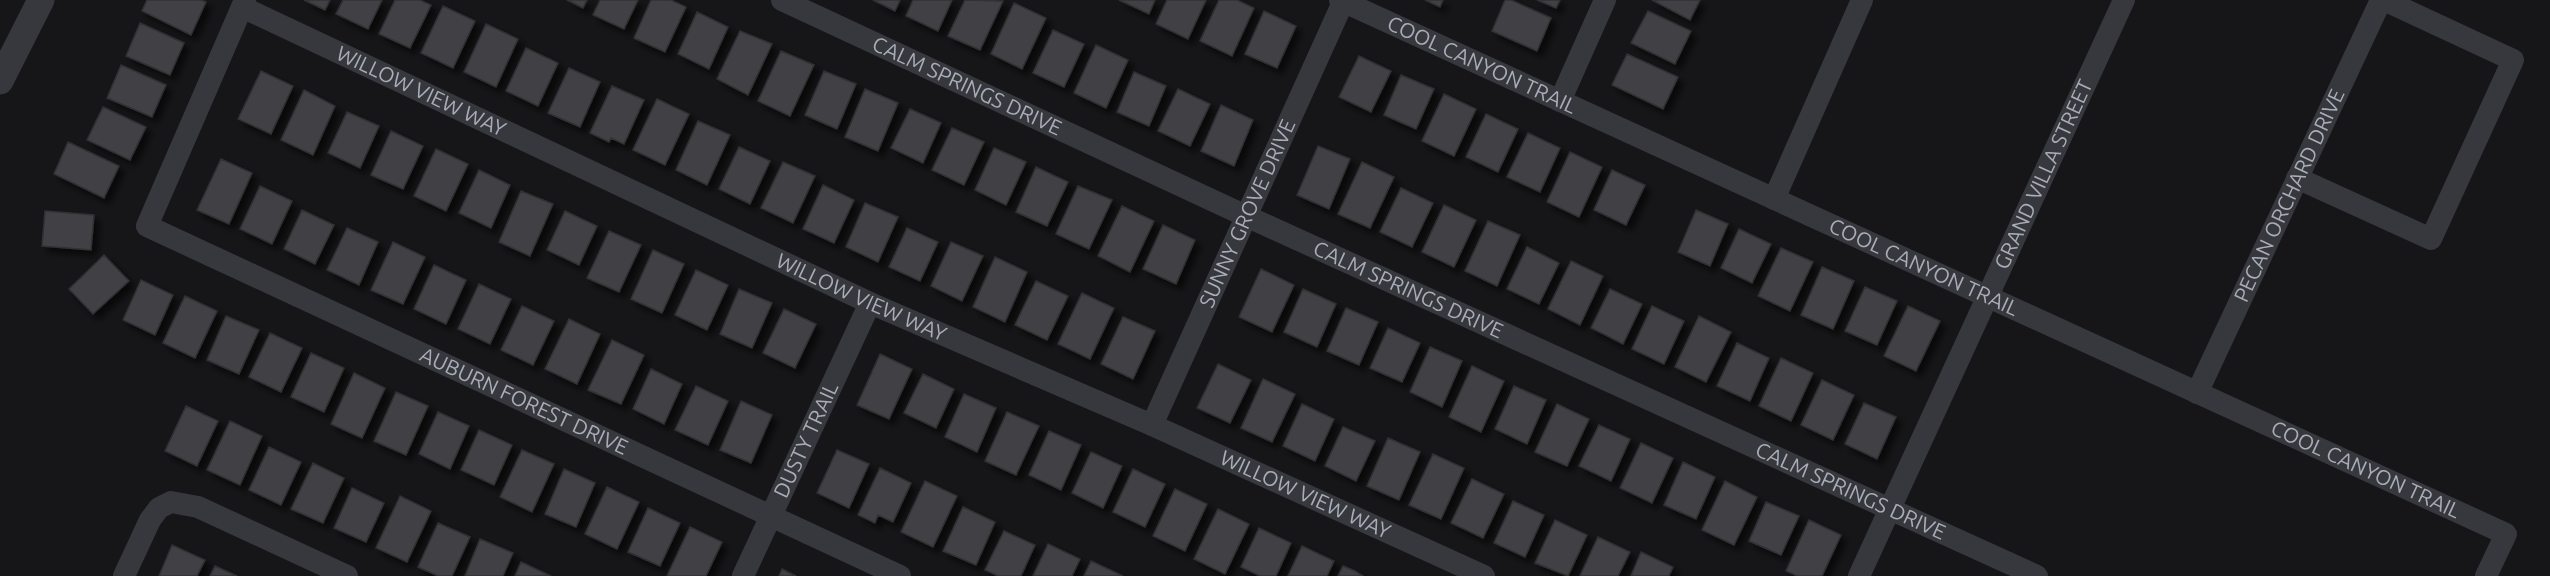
<svg xmlns="http://www.w3.org/2000/svg" width="2550" height="576" font-family="Ubuntu,sans-serif">
<defs>
<filter id="shadow"><feDropShadow dx="5.5" dy="5.5" stdDeviation="3" flood-color="#0009"/></filter>
</defs>
<rect width="100%" height="100%" fill="#161618"/>
<path fill="#404145" stroke="#303034" stroke-width="1.5" filter="url(#shadow)" d="M147,0H201L206,2L191,35L142,11Z
M304,0H330L325,10Z
M343,0H382L368,29L336,14Z
M395,0H420L431,5L410,48L379,34Z
M567,0H587L583,8Z
M600,0H638L624,29L593,15Z
M651,0H671L686,7L665,52L634,38Z
M873,0H900L895,11Z
M913,0H952L938,31L906,16Z
M965,0L1003,1L980,50L948,36Z
M1119,0H1155L1149,14Z
M1167,0H1206L1188,39L1156,24Z
M1219,0H1237L1254,8L1232,56L1200,41Z
M1425,0H1443L1440,7Z
M1505,0H1511L1551,18L1537,51L1492,31Z
M1537,0H1560L1556,8Z
M1652,0H1700L1690,20Z
M1014,3L1046,18L1022,69L991,54Z
M443,6L475,21L453,68L421,53Z
M1264,11L1296,26L1277,68L1245,54Z
M1648,11L1691,31L1675,64L1631,43Z
M697,12L728,27L709,69L678,54Z
M140,23L184,43L170,75L126,56Z
M486,24L518,39L496,87L464,72Z
M1053,30L1084,44L1064,87L1033,73Z
M740,31L772,44L748,95L717,79Z
M1096,45L1128,60L1106,108L1074,93Z
M526,48L558,63L538,106L506,91Z
M781,51L814,65L790,116L758,101Z
M1627,54L1678,77L1663,109L1612,85Z
M1359,56L1391,71L1371,112L1339,97Z
M121,65L166,85L152,117L107,98Z
M569,68L600,82L580,127L548,113Z
M261,71L293,86L271,134L238,119Z
M824,71L856,84L837,129L805,115Z
M1134,72L1166,86L1149,126L1117,112Z
M1401,75L1434,89L1416,129L1384,115Z
M612,86L644,100L624,144L611,138L609,142L590,133Z
M865,89L898,103L878,151L845,137Z
M1178,89L1210,104L1190,146L1158,131Z
M304,90L335,106L313,155L281,140Z
M1444,94L1476,109L1454,156L1422,141Z
M657,99L689,114L665,165L633,150Z
M1221,105L1253,120L1234,166L1201,151Z
M103,107L146,127L130,160L87,140Z
M910,109L941,123L923,163L891,148Z
M347,112L379,126L360,168L328,153Z
M1486,114L1518,129L1498,172L1466,157Z
M698,121L730,135L707,185L676,170Z
M952,128L984,142L964,185L932,170Z
M391,131L423,146L403,189L371,175Z
M1528,133L1560,148L1540,192L1507,177Z
M68,142L119,166L104,198L54,174Z
M1318,146L1350,159L1329,209L1297,195Z
M739,147L770,161L750,204L719,189Z
M994,148L1026,162L1006,205L975,190Z
M436,149L468,164L446,211L414,196Z
M1570,152L1602,167L1579,217L1547,202Z
M221,159L252,173L229,224L197,210Z
M783,162L815,176L793,223L761,208Z
M1362,162L1394,177L1370,228L1338,214Z
M1036,167L1068,182L1047,226L1016,212Z
M479,170L510,185L491,228L459,213Z
M1612,170L1645,185L1626,225L1594,210Z
M823,185L854,200L834,243L803,229Z
M260,186L292,201L272,244L240,229Z
M1078,186L1112,200L1089,249L1056,234Z
M1401,188L1433,203L1412,247L1380,232Z
M521,191L553,204L530,256L499,242Z
M865,203L898,217L878,262L846,247Z
M1444,205L1476,220L1454,267L1422,252Z
M1122,206L1154,221L1130,272L1098,256Z
M302,210L334,225L315,264L284,249Z
M1696,210L1728,224L1710,266L1678,252Z
M45,211L94,215L91,250L42,246Z
M565,211L597,226L579,265L547,250Z
M1488,221L1520,235L1497,286L1465,271Z
M1163,225L1195,240L1176,284L1143,269Z
M347,228L378,242L359,285L327,270Z
M907,228L938,242L920,281L889,267Z
M1739,229L1771,244L1752,283L1721,268Z
M609,231L641,245L619,292L587,278Z
M393,242L425,257L403,304L371,290Z
M951,242L983,256L962,301L931,286Z
M1527,247L1559,263L1539,304L1507,289Z
M1781,248L1813,262L1790,311L1758,296Z
M653,250L684,264L662,313L631,299Z
M104,255L129,281L93,314L69,289Z
M995,257L1027,272L1005,322L973,307Z
M1571,261L1603,276L1580,325L1548,309Z
M434,265L466,280L446,324L414,309Z
M1822,267L1854,281L1833,329L1801,315Z
M1261,269L1294,285L1272,332L1239,317Z
M696,270L728,285L707,330L675,315Z
M141,280L173,295L155,335L123,320Z
M1036,281L1068,296L1047,340L1015,325Z
M479,284L511,299L490,344L458,329Z
M1865,287L1897,301L1877,345L1845,331Z
M739,289L772,303L752,348L720,334Z
M1303,289L1336,304L1317,347L1284,332Z
M1610,289L1642,304L1623,344L1591,328Z
M1082,293L1114,308L1090,359L1058,344Z
M185,296L217,311L195,358L163,343Z
M522,306L554,321L533,365L501,350Z
M1652,306L1684,321L1664,364L1632,349Z
M1908,306L1940,321L1916,371L1884,356Z
M1346,308L1378,322L1359,365L1327,351Z
M784,309L816,324L795,368L763,353Z
M226,316L259,330L239,374L207,360Z
M1699,316L1731,332L1706,382L1675,367Z
M1123,317L1155,331L1133,379L1101,364Z
M569,319L600,334L577,384L545,369Z
M1388,328L1420,343L1402,382L1370,368Z
M270,333L302,348L281,392L249,377Z
M612,340L644,355L621,404L588,390Z
M1737,343L1769,358L1750,401L1717,386Z
M1430,347L1462,361L1442,407L1410,392Z
M311,353L344,368L324,412L291,397Z
M880,354L912,369L889,419L857,405Z
M1781,358L1813,373L1791,421L1759,406Z
M1218,364L1251,380L1230,423L1197,408Z
M1472,366L1504,381L1481,432L1449,417Z
M651,369L682,384L664,424L633,409Z
M354,373L385,388L362,438L331,424Z
M923,374L954,389L936,428L904,413Z
M1263,379L1295,394L1272,442L1241,428Z
M1822,380L1854,395L1833,440L1801,425Z
M696,386L728,401L708,445L675,430Z
M1514,386L1546,400L1527,444L1495,429Z
M396,392L428,406L406,455L374,441Z
M964,394L996,408L977,452L945,437Z
M741,401L772,415L751,463L720,450Z
M1864,403L1896,417L1877,459L1845,444Z
M1302,404L1334,419L1315,461L1283,446Z
M1557,404L1589,419L1567,466L1535,452Z
M186,406L218,421L197,466L165,451Z
M438,412L469,426L450,469L419,454Z
M1007,412L1039,426L1016,475L985,461Z
M230,421L262,436L240,485L207,470Z
M1599,425L1630,439L1611,481L1579,466Z
M1343,427L1375,441L1356,481L1325,466Z
M479,430L512,445L494,485L461,470Z
M1049,431L1081,445L1061,490L1029,475Z
M1388,438L1420,452L1399,500L1367,486Z
M1641,443L1673,458L1652,503L1620,488Z
M269,447L301,462L281,505L249,490Z
M522,450L554,464L532,512L500,497Z
M837,450L869,464L849,508L817,493Z
M1091,452L1122,466L1103,508L1072,493Z
M1433,454L1464,468L1441,519L1409,505Z
M1683,462L1715,477L1696,519L1664,505Z
M313,463L344,478L323,523L291,509Z
M880,468L911,483L893,522L878,515L875,523L858,515Z
M564,469L595,483L576,527L545,514Z
M1133,469L1165,484L1145,527L1113,512Z
M1472,479L1504,494L1483,538L1451,523Z
M925,481L957,496L933,547L901,532Z
M1725,481L1757,497L1734,545L1702,530Z
M607,487L639,502L617,549L585,534Z
M352,488L384,503L366,542L334,528Z
M1175,489L1207,504L1185,551L1153,536Z
M400,496L431,511L407,562L376,548Z
M1513,501L1544,515L1525,557L1494,543Z
M1766,502L1799,516L1781,555L1749,541Z
M963,507L995,522L976,565L943,551Z
M648,508L680,523L660,566L628,552Z
M1218,509L1249,524L1225,574L1194,559Z
M1555,520L1587,535L1568,576L1535,563Z
M1809,520L1841,535L1822,576H1797L1786,571Z
M438,523L470,537L452,576H438L418,567Z
M690,527L722,542L706,576H667Z
M1259,528L1291,543L1276,576H1260L1241,567Z
M1004,531L1035,545L1021,576H998L985,570Z
M1598,537L1630,552L1618,576H1580Z
M480,539L513,553L503,576H465Z
M1048,544L1080,559L1072,576H1033Z
M172,545L205,560L197,576H159Z
M1302,546L1334,561L1327,576H1288Z
M1641,552L1673,567L1669,576H1631Z
M1091,561L1123,576H1084Z
M521,562L551,576H515Z
M215,566L237,576H210Z
M1343,566L1355,571L1363,576H1338Z
M782,569L796,576H779Z"/>
<g fill="none" stroke-linecap="round" stroke-linejoin="round">
<g stroke="#37383d" stroke-width="22">
<path id="s1" d="M245,0L147,226L900,576"/>
<path id="s2" d="M782,0L1246,216L2037,576"/>
<path id="s3" d="M1340,0L2506,534L2486,576"/>
<path id="s4" d="M242,7L870,303L1152,425L1484,576"/>
<path d="M1560,101L1605,0"/>
<path d="M2297,178L2431,239L2513,60L2384,0"/>
<path d="M1774,199L1862,0"/>
<path id="s5" d="M2197,393L2381,0"/>
<path id="s6" d="M1152,425L1344,0"/>
<path d="M124,576L150,520L159,508L171,502L198,507L347,576"/>
<path id="s7" d="M743,576L870,303"/>
<path id="s8" d="M1859,576L2124,0"/>
</g>
<path stroke="#37383d" stroke-width="27" d="M0,81L41,0"/>
</g>
<g text-anchor="middle" stroke-width="4.5" stroke-linejoin="round" paint-order="stroke">
<g font-size="21" fill="#a8adb8" stroke="#111113">
<text dy="7" stroke="none"><textPath href="#s3" startOffset="156">COOL CANYON TRAIL</textPath></text>
<text dy="7" stroke="none"><textPath href="#s2" startOffset="204">CALM SPRINGS DRIVE</textPath></text>
<text dy="7" stroke="none"><textPath href="#s4" startOffset="198">WILLOW VIEW WAY</textPath></text>
<text dy="7" stroke="none"><textPath href="#s8" startOffset="442">GRAND VILLA STREET</textPath></text>
<text dy="7" stroke="none"><textPath href="#s5" startOffset="218">PECAN ORCHARD DRIVE</textPath></text>
<text dy="7" stroke="none"><textPath href="#s6" startOffset="232">SUNNY GROVE DRIVE</textPath></text>
<text dy="7" stroke="none"><textPath href="#s3" startOffset="642">COOL CANYON TRAIL</textPath></text>
<text dy="7" stroke="none"><textPath href="#s2" startOffset="690">CALM SPRINGS DRIVE</textPath></text>
<text dy="7" stroke="none"><textPath href="#s4" startOffset="684">WILLOW VIEW WAY</textPath></text>
<text dy="7" stroke="none"><textPath href="#s1" startOffset="662">AUBURN FOREST DRIVE</textPath></text>
<text dy="7" stroke="none"><textPath href="#s7" startOffset="150">DUSTY TRAIL</textPath></text>
<text dy="7" stroke="none"><textPath href="#s3" startOffset="1128">COOL CANYON TRAIL</textPath></text>
<text dy="7" stroke="none"><textPath href="#s2" startOffset="1176">CALM SPRINGS DRIVE</textPath></text>
<text dy="7" stroke="none"><textPath href="#s4" startOffset="1170">WILLOW VIEW WAY</textPath></text>
</g>
</g>
</svg>
